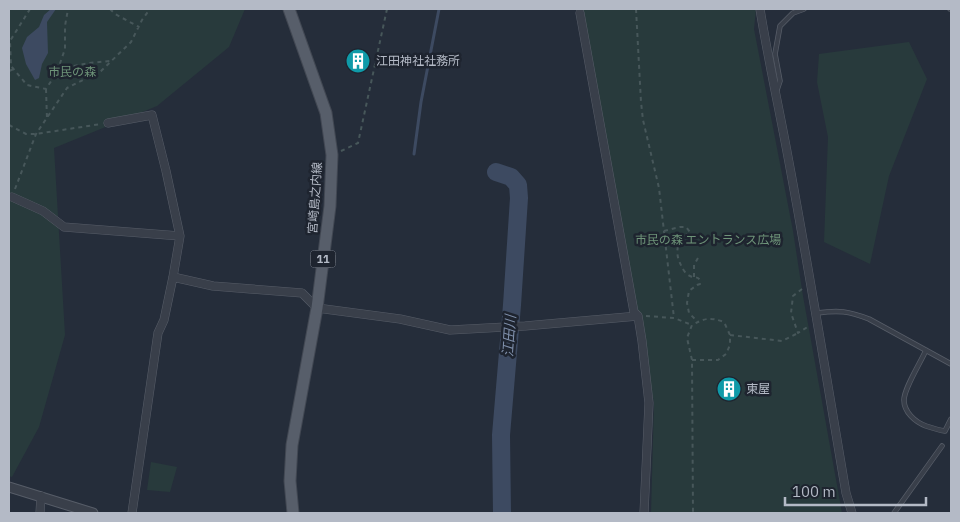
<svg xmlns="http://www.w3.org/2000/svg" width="960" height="522" font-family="'IBM Plex Sans','Noto Sans JP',sans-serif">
<rect width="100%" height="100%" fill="#252d3a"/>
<path fill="#283a3c" d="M9,9H245L229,47L157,106L54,148L65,335L39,427L12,477L9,476Z
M578,9H756L754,29L793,231L803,296L842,513H651L654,403Z
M909,42L927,79L889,176L870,264L824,242L828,137L817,82L819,54Z
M151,462L177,467L170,492L147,490Z"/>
<path fill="#3d4a61" d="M51,9H56L47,22L48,53L42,64L39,78L35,80L26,64L22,48L27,37L39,27L44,15Z"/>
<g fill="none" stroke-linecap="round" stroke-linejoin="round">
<path stroke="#3d4a61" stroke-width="3" d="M414,154L421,102L439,9"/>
<path stroke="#3d4a61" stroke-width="18" d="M496,172L511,177L518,185L519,198L512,305L501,435L502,513"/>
<defs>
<path id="service" d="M950,9H951
M777,90L780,81L775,54L780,26L793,13L804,9
M817,313C839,310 848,311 869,319L951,364
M926,350C921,362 904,388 904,400C904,412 915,422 926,426C932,428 938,430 945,431L951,419
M894,513L942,446"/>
<path id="minor" d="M760,9C768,59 779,108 788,157C809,269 827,381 846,493L852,513
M580,13L634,312L638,316L642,341L649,403L644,513
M108,123L152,115L166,171L180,236L173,277L164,320L158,333L132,513
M12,197L43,211L64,227L180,236
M173,277L213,286L302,293L317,308L400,319L450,330L525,326L638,316
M40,513L41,496"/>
<path id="tertiary" d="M9,487L93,513"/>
<path id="primary" d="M289,9L326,113L332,155L330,206L317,308L292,445L290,481L293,513"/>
</defs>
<use href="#service" stroke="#575d68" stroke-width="5.5"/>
<use href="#minor" stroke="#575d68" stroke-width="9"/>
<use href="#tertiary" stroke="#575d68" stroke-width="11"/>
<use href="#primary" stroke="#424853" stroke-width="13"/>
<path stroke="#47575a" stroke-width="2" stroke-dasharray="4 4" stroke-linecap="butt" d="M30,9L10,41L11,66L27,85L46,89L57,72L65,49V26L68,9
M110,9L115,14L139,27
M636,9L641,102L643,120L659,188L674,318
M58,69L89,63L110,61
M9,71L14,69
M46,89L47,119
M9,125L26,134H36L101,124
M341,151L358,143L387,9
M15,189L36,134L67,88L101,71L131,42L142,20L150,9
M664,231L680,227H686L690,232C676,241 674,253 682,267C683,270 686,274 690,276C694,278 697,276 700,280V284L697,285L689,291L687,303L689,313L698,322
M694,277V265L698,258
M802,289L793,296L791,313L798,333L809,326
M646,316L674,318L692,325
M730,335L782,341L798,333
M692,360H718L726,354L730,345V335L724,322C710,317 705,318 692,325L687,338L692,360L693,513"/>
<use href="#service" stroke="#393f4a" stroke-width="4"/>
<use href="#minor" stroke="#393f4a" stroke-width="8"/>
<use href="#tertiary" stroke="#393f4a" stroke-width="9"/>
<use href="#primary" stroke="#575e6a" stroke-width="11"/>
</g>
<defs>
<symbol id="building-disc" viewBox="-11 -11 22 22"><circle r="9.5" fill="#0f9aa8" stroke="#1e242f"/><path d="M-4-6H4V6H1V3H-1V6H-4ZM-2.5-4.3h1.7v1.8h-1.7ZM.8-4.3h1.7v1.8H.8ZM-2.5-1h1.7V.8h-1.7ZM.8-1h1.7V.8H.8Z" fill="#fff"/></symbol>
</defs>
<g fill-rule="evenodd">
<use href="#building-disc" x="344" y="47" width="28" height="28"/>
<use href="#building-disc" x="715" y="375" width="28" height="28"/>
</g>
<g text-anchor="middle" stroke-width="5" stroke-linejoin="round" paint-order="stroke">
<rect fill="#1e242f" stroke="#878d99" stroke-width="1" x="310.5" y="250.5" width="25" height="17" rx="4"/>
<g font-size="11" font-weight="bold" fill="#b4bac6">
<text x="323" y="263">11</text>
</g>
<g font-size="12" fill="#b4bac6" stroke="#1e242f" text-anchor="start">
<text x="376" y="65">江田神社社務所</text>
<text x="746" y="393">東屋</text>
</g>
<g font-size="12" fill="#6e9479" stroke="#1e242f">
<text x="72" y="76">市民の森</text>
<text x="708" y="244">市民の森 エントランス広場</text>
</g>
<g font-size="12" fill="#b4bac6" stroke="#1e242f">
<text transform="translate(315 198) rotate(-86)" y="4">宮崎島之内線</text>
</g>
<g font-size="14" font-style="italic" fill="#7f8faa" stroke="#1e242f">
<text transform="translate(509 336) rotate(-86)" y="5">江田川</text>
</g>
</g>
<rect width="960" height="522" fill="none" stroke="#b4bac6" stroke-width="20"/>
<path d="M785 497v8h141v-8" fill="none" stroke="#b4bac6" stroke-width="2.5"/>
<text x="792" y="497" font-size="15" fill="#b4bac6" stroke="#1e242f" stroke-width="4" paint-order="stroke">100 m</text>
</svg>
